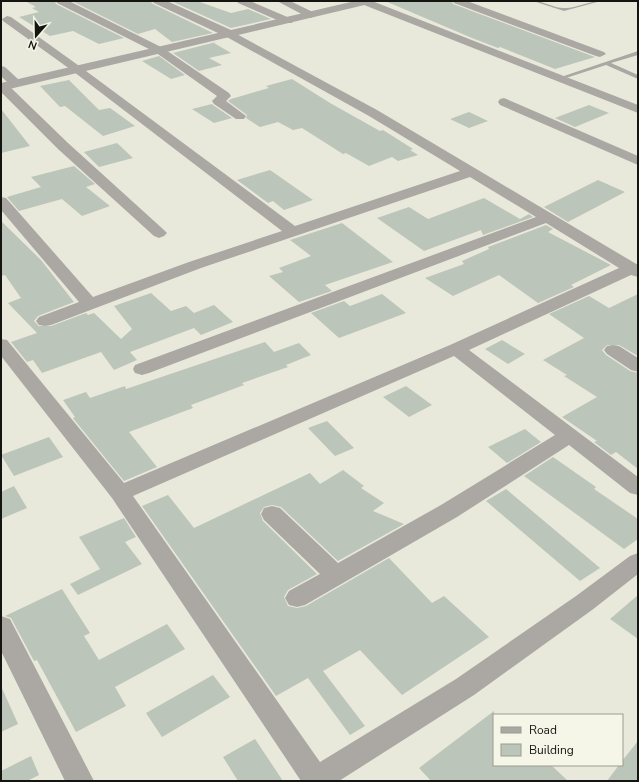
<svg xmlns="http://www.w3.org/2000/svg" width="639" height="782" font-family="'Nunito Sans',sans-serif">
<rect width="100%" height="100%" fill="#e8e9db"/>
<path fill="#bcc5b9" d="M25,1H55L56,4L124,38L99,44L73,31L50,36L19,17L39,12L32,8L36,7Z
M72,1H150L153,4L213,33L172,42L155,29L138,34Z
M171,1H197L231,13L248,9L271,19L231,28Z
M385,1H452L453,4L595,57L555,69L500,47L498,48L472,38Z
M216,42L214,43L231,53L209,58L222,65L199,71L173,53Z
M159,56L185,75L171,79L142,61Z
M292,79L330,103L380,131L383,130L413,149L410,150L418,155L398,161L392,157L369,166L346,153L343,154L302,128L293,130L278,122L260,127L246,118L247,115L228,101L231,99L269,88L266,86Z
M69,80L99,110L110,108L135,126L103,136L65,106L60,107L40,86Z
M212,104L213,105L232,118L214,123L192,109Z
M589,105L609,113L575,127L555,118Z
M1,109L30,146L1,153Z
M469,112L488,121L469,128L450,119Z
M117,143L133,158L99,167L84,152Z
M74,166L95,184L86,187L110,206L82,216L62,199L19,211L7,197L41,187L31,177Z
M270,170L313,200L284,210L273,201L268,203L237,180Z
M598,180L625,192L568,222L544,207Z
M484,198L520,219L529,214L533,217L483,235L481,230L424,251L377,218L409,207L428,219Z
M1,221L41,260L74,302L38,316L34,321L39,326H51L86,313L88,315L94,313L121,339L132,329L114,306L151,293L171,311L186,306L194,313L214,305L233,322L201,335L194,328L130,352L137,360L114,370L101,352L42,373L33,360L27,362L11,342L37,333L8,303L21,298L5,275L1,276Z
M342,223L393,262L325,285L332,291L299,302L269,276L283,272L279,268L311,256L290,240Z
M546,225L553,229L548,232L611,265L571,285L574,287L538,303L499,275L453,296L425,278L464,264L462,261L489,249L488,247Z
M382,294L406,313L339,338L311,313L344,301L350,306Z
M638,294V356L619,345H607L602,350L606,355L630,371L638,373V469L616,452L611,455L594,442L597,441L562,417L597,397L564,376L567,375L543,360L584,338L549,314L589,296L609,308Z
M502,340L525,354L508,364L485,349Z
M265,342L274,352L299,343L311,355L286,365L288,367L242,383L244,385L191,405L193,408L129,432L157,467L124,481L76,422L73,418L75,417L63,400L86,392L90,398L125,386L126,389Z
M406,386L432,405L409,417L383,397Z
M327,421L354,448L335,456L308,428Z
M525,429L541,442L507,463L488,447Z
M49,437L63,457L14,476L1,455Z
M553,457L596,487L594,489L638,519V539L624,549L524,476Z
M343,470L364,486L361,488L384,503L373,511L404,524L338,561L281,507L272,505L264,507L260,513L263,521L317,574L288,590L284,597L288,606L297,608L306,606L389,558L432,603L444,596L489,637L402,695L360,650L323,671L365,726L350,735L308,678L276,696L142,506L168,495L194,528L310,473L320,484Z
M14,486L27,508L1,519V492Z
M506,489L600,568L580,581L486,501Z
M124,518L136,537L125,542L142,564L78,595L70,584L100,569L79,537Z
M62,589L90,633L84,636L99,660L167,624L185,649L115,687L126,706L76,732L37,660L34,661L11,618L5,616Z
M638,595V639L610,619Z
M213,675L230,697L162,737L146,713Z
M1,686L18,724L1,732Z
M494,711V765H551L568,781H431L419,768Z
M255,739L283,781H238L223,757Z
M638,741V781H607L619,765H622V761Z
M31,756L39,775L27,781H1V771Z"/>
<g fill="none" stroke-linecap="round" stroke-linejoin="round">
<path fill="#aba8a3" fill-rule="evenodd" d="M533,1C544,1 553,8 564,8C574,9 589,1 601,1L564,11Z
M638,51V55L611,63L638,75V79L606,65L563,79L558,78Z"/>
<path fill="#aba8a3" fill-rule="evenodd" d="M56,1H69L163,48L229,93L231,96L226,101L246,116L244,119H236L214,104L212,101L217,96L155,52L57,3Z
M237,1H250L292,19L293,21L292,23H284L238,3Z
M277,1H290L315,13L316,15L311,18L307,17Z
M358,1H372L638,105V113L359,3Z
M453,1H467L604,52L606,54L600,57L596,56L454,3Z
M7,16L11,17L82,68L295,226L460,171L369,116L225,36L224,34L225,32H233L377,110L638,265V277L631,275L469,350L638,477V495L630,493L569,445L457,517L305,605L297,607L289,605L285,598L289,591L320,574L264,520L261,514L264,508L272,506L280,508L338,563L441,505L555,435L454,356L133,496L320,762L456,679L576,596L630,556L638,553V574L592,610L474,695L339,781H301L112,498L1,356V339L7,340L124,483L450,345L619,268L546,223L149,373L142,375L135,373L133,369L135,365L536,217L470,177L201,268L51,325L45,326L39,325L36,321L39,317L79,302L1,210V197L6,198L93,297L189,262L282,231L74,72L3,21L2,19Z
M1,66L5,67L19,80L21,83L19,86H11L1,76Z
M1,83H6L68,143L164,230L167,233L164,236L159,238L154,236L58,149L1,92Z
M504,98L638,156V165L500,105L498,102L500,99Z
M613,345L619,346L638,358V372L631,370L607,354L604,350L607,346Z
M1,616L10,619L94,781H65L1,651Z"/>
<path fill="#aba8a3" fill-rule="evenodd" d="M152,1H167L231,30L355,1H375L373,3L1,91V83L218,33L154,3Z"/>
</g>
<rect width="639" height="782" fill="none" stroke="#141410" stroke-width="4"/>
<rect x="493" y="714" width="130" height="52" fill="#f5f6e8" stroke="#9b9c92"/>
<rect x="501" y="727" width="20" height="6" fill="#aba8a3" stroke="#9b9c92"/>
<text x="529" y="734" font-size="12" fill="#141410">Road</text>
<rect x="501" y="744" width="20" height="12" fill="#bcc5b9" stroke="#9b9c92"/>
<text x="529" y="754" font-size="12" fill="#141410">Building</text>
<g transform="translate(36 36) rotate(200)" stroke="#f5f6e8" stroke-width="3" paint-order="stroke">
<path d="M0-3L7 15L0 10L-7 15Z" fill="#141410"/>
<text y="-6" font-size="11" font-weight="bold" text-anchor="middle" fill="#141410">N</text>
</g>
</svg>
